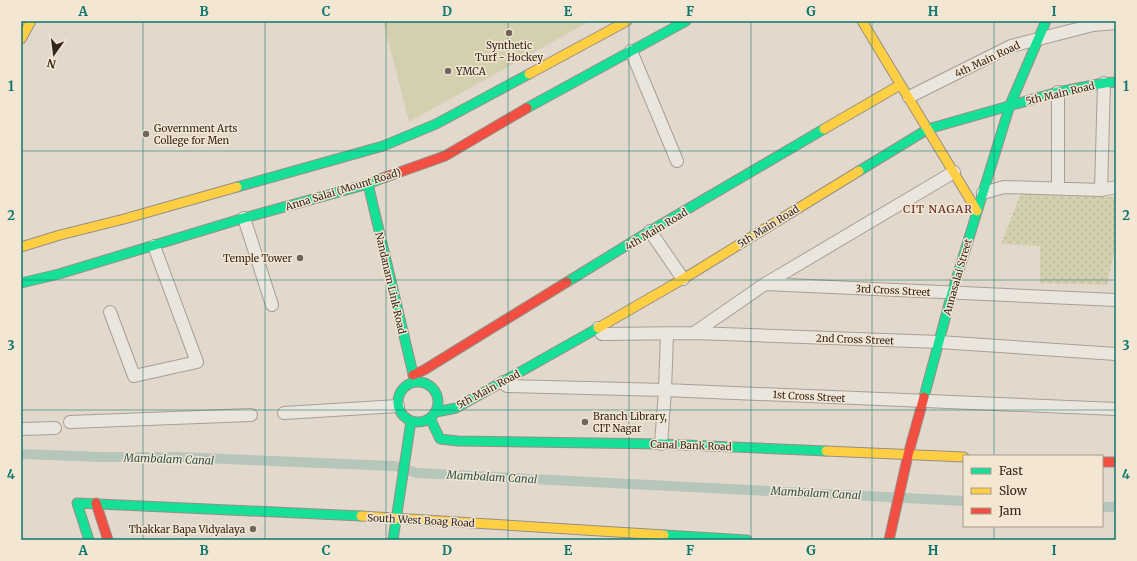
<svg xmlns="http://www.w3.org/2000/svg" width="1137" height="561" font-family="Merriweather,serif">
<defs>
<pattern id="park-dots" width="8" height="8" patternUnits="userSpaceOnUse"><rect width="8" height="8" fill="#d4d0af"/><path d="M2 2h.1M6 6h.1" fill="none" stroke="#b7b396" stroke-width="1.8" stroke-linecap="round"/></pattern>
</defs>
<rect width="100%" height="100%" fill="#e2d9cc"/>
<path fill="url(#park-dots)" d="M1022,190L1116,197V244L1107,285L1040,283V246L1001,244Z"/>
<path fill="#d4d0af" d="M383,21H590L409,122Z"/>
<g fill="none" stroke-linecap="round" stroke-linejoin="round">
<path stroke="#b7c6bb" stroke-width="10" d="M21,454L101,457H177L394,466L417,473L964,501
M1102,507H1116"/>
<defs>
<path id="street" d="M631,51L677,161
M909,97L1011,46L1093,25L1116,23
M1058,188V92
M1101,190L1104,83
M983,193L1004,187L1101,190L1116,187
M244,218L272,305
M650,231L683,279
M765,284L1116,300
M110,312L134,376L197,362L154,246
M598,328L602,334L694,333L939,342L1116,354
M694,333L765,284L954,172
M503,382L507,386L665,390L1116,409
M284,413L398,406
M70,422L251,415
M21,429L55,428
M661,444L665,390L667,334"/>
<path id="fast" d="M527,108L686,21
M859,171L928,129L1058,92L1104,83L1116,82
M368,184L415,382
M237,187L383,146L436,124L529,74
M567,282L650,231L824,129
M21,283L59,274L244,218L368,184L383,178
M398 402a20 20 0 1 1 40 0a20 20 0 1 1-40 0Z
M924,397L952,293L1010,105L1046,21
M436,412L456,408L598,328
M430,418L440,439L458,441L661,444L826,451
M664,535L747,540
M89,540L77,503L361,516
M393,540L411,421"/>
<path id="slow" d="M862,21L977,211
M21,39L31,21
M529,74L627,21
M824,129L900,85
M21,247L60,235L124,219L237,187
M598,328L683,279L859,171
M826,451L964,457
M361,516L664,535"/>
<path id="jam" d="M383,178L445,156L527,108
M413,375L424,370L567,282
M1102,462H1116
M96,503L108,540
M889,540L908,455L924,397"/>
</defs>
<use href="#street" stroke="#a79f96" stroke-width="14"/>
<use href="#fast" stroke="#978e85" stroke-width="11"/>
<use href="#slow" stroke="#978e85" stroke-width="11"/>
<use href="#jam" stroke="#978e85" stroke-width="11"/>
<use href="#street" stroke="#eae5dd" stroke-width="12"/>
<use href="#fast" stroke="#16e098" stroke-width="9"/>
<use href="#slow" stroke="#ffcf43" stroke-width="9"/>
<use href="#jam" stroke="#f24e42" stroke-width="9"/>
</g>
<path fill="none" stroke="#0f766e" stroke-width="1" stroke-opacity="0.55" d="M143,21V540M265,21V540M386,21V540M508,21V540M629,21V540M751,21V540M872,21V540M994,21V456M21,151H1116M21,280H1116M21,410H1116M994,526V540"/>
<g fill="#72655b" stroke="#f3e6d2" stroke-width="1.5">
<circle cx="509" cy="33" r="4"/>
<circle cx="448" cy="71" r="4"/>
<circle cx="146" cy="134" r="4"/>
<circle cx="300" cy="258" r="4"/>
<circle cx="585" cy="422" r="4"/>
<circle cx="253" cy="529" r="4"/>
</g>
<g text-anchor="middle" stroke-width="3" stroke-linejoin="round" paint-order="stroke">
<g font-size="10" fill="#35271e" stroke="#f3e6d2" text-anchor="start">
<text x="509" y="49" text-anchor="middle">Synthetic<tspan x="509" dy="12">Turf - Hockey</tspan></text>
<text x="456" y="75">YMCA</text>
<text x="154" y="132">Government Arts<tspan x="154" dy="12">College for Men</tspan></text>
<text x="292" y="262" text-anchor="end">Temple Tower</text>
<text x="593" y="420">Branch Library,<tspan x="593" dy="12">CIT Nagar</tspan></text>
<text x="245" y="533" text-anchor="end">Thakkar Bapa Vidyalaya</text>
</g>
<g font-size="10" fill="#35271e" stroke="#f3e6d2">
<text transform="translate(987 59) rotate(-25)" y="4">4th Main Road</text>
<text transform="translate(1060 93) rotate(-13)" y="4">5th Main Road</text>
<text transform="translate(343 189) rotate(-17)" y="4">Anna Salai (Mount Road)</text>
<text transform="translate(768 226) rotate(-32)" y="4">5th Main Road</text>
<text transform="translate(656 229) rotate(-31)" y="4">4th Main Road</text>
<text transform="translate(957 277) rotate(-74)" y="4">Annasalai Street</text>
<text transform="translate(391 283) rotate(77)" y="4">Nandanam Link Road</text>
<text transform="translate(893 290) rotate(3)" y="4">3rd Cross Street</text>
<text transform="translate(855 339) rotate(2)" y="4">2nd Cross Street</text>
<text transform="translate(488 389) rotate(-28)" y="4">5th Main Road</text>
<text transform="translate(809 396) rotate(3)" y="4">1st Cross Street</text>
<text transform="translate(691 445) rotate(2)" y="4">Canal Bank Road</text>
<text transform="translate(421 520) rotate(3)" y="4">South West Boag Road</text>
</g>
<g font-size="11" letter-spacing="1" fill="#5f2720" stroke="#f3e6d2">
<text x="938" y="213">CIT NAGAR</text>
</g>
<g font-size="11" font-style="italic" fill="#2e544e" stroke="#f3e6d2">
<text transform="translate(169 459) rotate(2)" y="4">Mambalam Canal</text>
<text transform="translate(492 477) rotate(3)" y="4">Mambalam Canal</text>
<text transform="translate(816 493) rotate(3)" y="4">Mambalam Canal</text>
</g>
</g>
<rect width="1137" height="561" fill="none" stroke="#f3e6d2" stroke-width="44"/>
<rect x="963" y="455" width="140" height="72" fill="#f3e6d2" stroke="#a79a8a"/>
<rect x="971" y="468" width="20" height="6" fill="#16e098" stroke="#a79a8a"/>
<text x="999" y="475" font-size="12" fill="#35271e">Fast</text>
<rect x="971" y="488" width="20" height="6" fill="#ffcf43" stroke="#a79a8a"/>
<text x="999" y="495" font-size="12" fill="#35271e">Slow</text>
<rect x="971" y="508" width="20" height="6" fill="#f24e42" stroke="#a79a8a"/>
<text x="999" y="515" font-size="12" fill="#35271e">Jam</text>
<g transform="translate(54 54) rotate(194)" stroke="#f3e6d2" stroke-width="3" paint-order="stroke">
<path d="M0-3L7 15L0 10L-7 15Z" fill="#35271e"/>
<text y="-6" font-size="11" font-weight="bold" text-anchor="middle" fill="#35271e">N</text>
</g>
<rect x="22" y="22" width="1093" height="517" fill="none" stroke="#0f766e" stroke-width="1.5"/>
<g font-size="13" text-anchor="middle" font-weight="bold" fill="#0f766e">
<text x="83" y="16">A</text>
<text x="204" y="16">B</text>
<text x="326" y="16">C</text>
<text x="447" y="16">D</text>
<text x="568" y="16">E</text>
<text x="690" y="16">F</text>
<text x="811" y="16">G</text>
<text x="933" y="16">H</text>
<text x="1054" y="16">I</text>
<text x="11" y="91">1</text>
<text x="1126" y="91">1</text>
<text x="11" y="220">2</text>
<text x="1126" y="220">2</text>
<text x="11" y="350">3</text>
<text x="1126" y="350">3</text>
<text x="11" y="479">4</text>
<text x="1126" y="479">4</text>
<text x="83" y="555">A</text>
<text x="204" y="555">B</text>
<text x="326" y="555">C</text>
<text x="447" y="555">D</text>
<text x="568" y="555">E</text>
<text x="690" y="555">F</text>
<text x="811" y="555">G</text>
<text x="933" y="555">H</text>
<text x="1054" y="555">I</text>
</g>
</svg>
